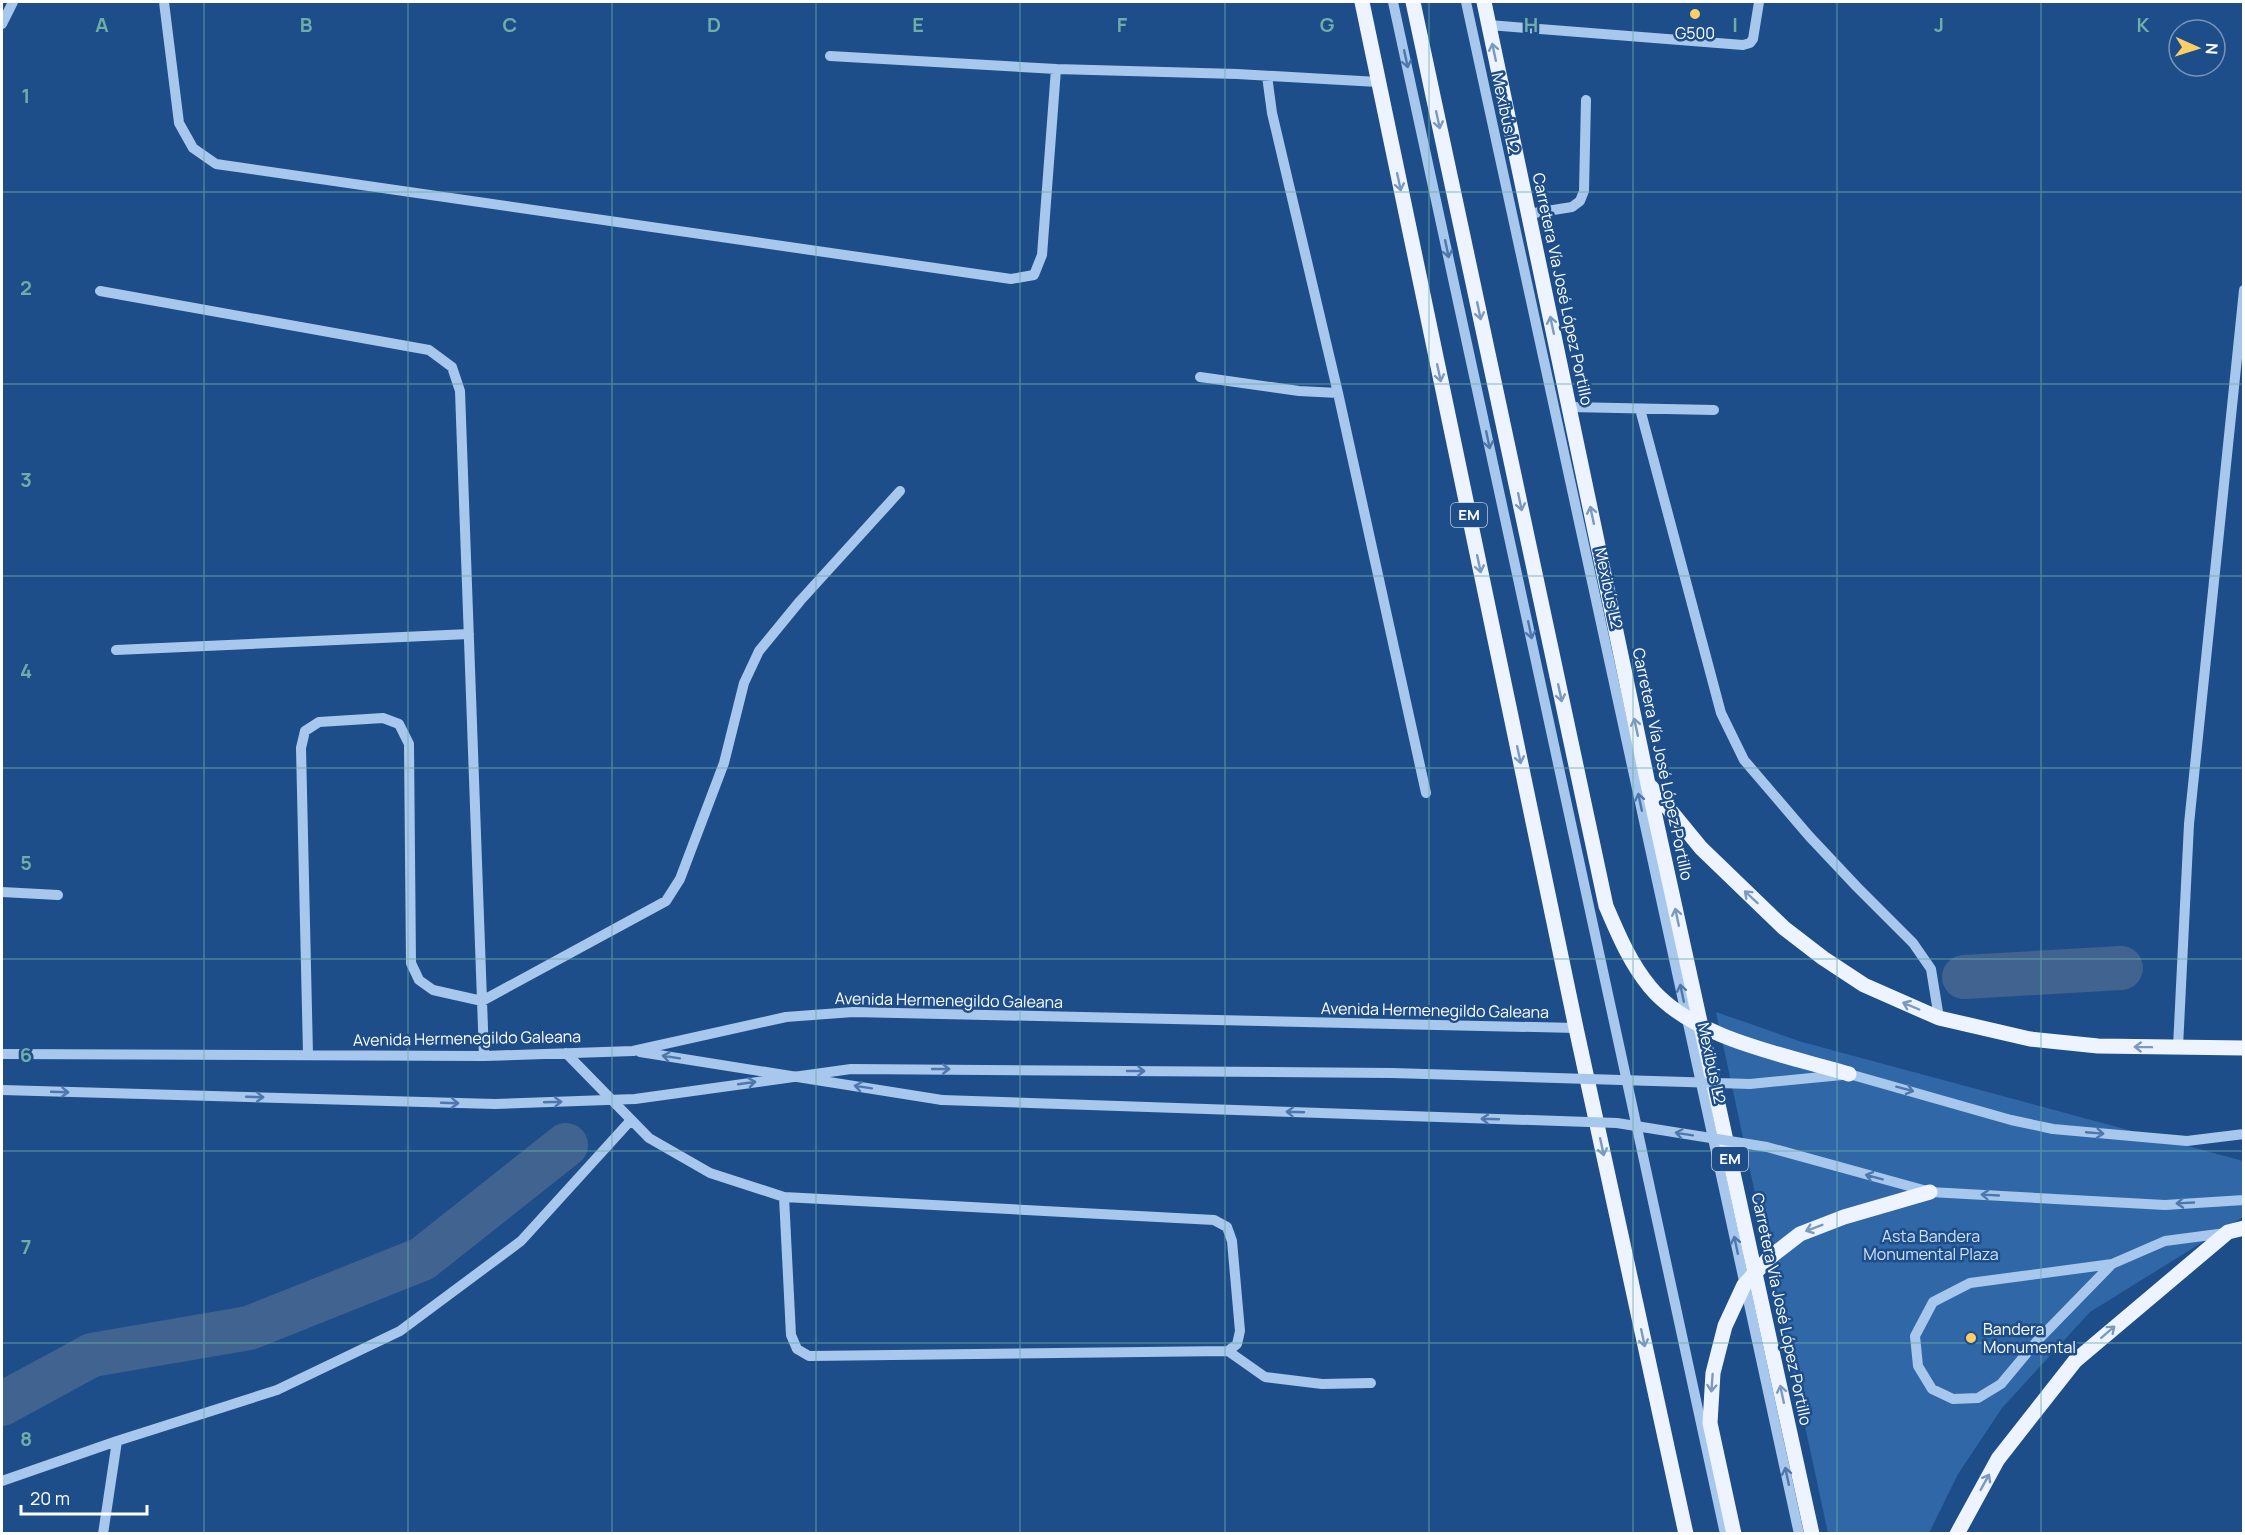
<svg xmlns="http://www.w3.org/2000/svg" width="2245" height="1535" font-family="Manrope,sans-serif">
<rect width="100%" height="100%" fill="#1d4e8a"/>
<path fill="#3067a7" d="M1716,1012L1802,1042L2243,1161V1217L2090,1312L2002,1408L1958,1474L1929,1533H1828Z"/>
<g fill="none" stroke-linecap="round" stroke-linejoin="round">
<path stroke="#40648f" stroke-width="44" d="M1964,977L2121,968
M2,1404L92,1355L249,1328L422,1259L566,1145"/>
<path stroke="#a8c7ec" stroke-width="10" d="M164,2L179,123L193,148L216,164L1011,279L1034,275L1042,255L1056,69
M1393,2L1725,1534
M1466,2L1799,1534
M2,24L13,2
M1489,25L1743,45L1750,43L1753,39L1759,2
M830,56L1056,69L1237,74L1378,82
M1267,76L1272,113L1338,393L1426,793
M1528,214L1572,207L1580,201L1584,191L1586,100
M100,291L429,350L452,367L460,391L484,1056
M1200,377L1299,391L1338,393
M1569,407L1714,410
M1640,409L1721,713L1744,760L1809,836L1857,887L1913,943L1931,969L1939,1018
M116,650L469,634
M2,892L58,895
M2178,1047L2189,824L2244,290
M640,1052L942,1100
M566,1053L649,1138L710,1173L784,1197L1214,1220L1227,1227L1232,1241L1240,1331L1237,1344L1228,1351L809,1356L797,1349L791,1335L784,1197
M2,1054L484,1056L633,1051L786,1017L853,1012L1576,1028
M308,1054L301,748L305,731L319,722L383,718L399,724L409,744L411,963L419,980L433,990L482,1001L666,901L680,879L724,763L744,683L759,651L800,601L900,491
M1849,1074L2011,1120L2053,1129L2187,1141L2244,1134
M2,1090L495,1104
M1930,1192L2165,1205L2244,1200
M2112,1264L2037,1341L2001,1384L1978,1398L1953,1399L1932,1389L1918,1366L1915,1336L1933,1302L1970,1283L2112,1264L2165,1241L2226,1233
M1228,1351L1265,1377L1322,1384L1371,1383
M2,1481L117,1441L277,1390L400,1331L521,1241L631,1120
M103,1534L117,1441"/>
<path stroke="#edf4ff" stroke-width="15" d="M1362,2L1576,1028L1686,1534
M1484,2L1648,784L1812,1534
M1651,787L1701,848L1784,928L1823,958L1864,985L1939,1018L2030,1039L2098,1046L2244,1048
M1957,1534L1998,1459L2075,1361L2228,1232L2244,1228"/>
<path stroke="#a8c7ec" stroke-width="10" d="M942,1100L1617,1123L1767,1147L1927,1191
M495,1104L635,1099L851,1069L1392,1073L1750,1084L1842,1075"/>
<path stroke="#edf4ff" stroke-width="15" d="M1413,2L1606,906C1618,934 1630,963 1650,987C1693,1039 1786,1055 1849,1074
M1734,1534L1710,1423L1713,1373L1725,1326L1744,1285L1769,1258L1800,1234L1844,1217L1930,1192"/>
</g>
<defs><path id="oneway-shaft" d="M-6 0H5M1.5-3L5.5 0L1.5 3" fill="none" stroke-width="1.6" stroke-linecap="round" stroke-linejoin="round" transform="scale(1.5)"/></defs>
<g stroke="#7b99bf">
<use href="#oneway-shaft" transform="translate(1494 52) rotate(-102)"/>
<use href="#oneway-shaft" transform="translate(1438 120) rotate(78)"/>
<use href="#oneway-shaft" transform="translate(1399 182) rotate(78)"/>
<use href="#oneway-shaft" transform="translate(1479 311) rotate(78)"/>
<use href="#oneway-shaft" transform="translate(1552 325) rotate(-102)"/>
<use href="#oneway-shaft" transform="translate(1439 373) rotate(78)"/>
<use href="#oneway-shaft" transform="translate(1520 502) rotate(78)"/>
<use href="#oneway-shaft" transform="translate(1592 515) rotate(-102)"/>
<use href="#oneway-shaft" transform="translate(1479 564) rotate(78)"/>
<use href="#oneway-shaft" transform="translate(1560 693) rotate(78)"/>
<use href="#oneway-shaft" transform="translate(1636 727) rotate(-102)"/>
<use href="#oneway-shaft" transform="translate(1519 755) rotate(78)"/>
<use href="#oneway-shaft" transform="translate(1751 897) rotate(-137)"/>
<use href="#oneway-shaft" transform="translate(1677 917) rotate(-102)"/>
<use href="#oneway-shaft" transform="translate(1911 1006) rotate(-157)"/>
<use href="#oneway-shaft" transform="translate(2143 1047) rotate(-179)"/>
<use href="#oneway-shaft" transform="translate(1602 1147) rotate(78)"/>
<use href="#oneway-shaft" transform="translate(1814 1228) rotate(159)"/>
<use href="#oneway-shaft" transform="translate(2108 1332) rotate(-41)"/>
<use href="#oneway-shaft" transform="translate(1643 1338) rotate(78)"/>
<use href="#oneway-shaft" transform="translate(1712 1383) rotate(94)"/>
<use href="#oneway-shaft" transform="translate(1782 1394) rotate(-102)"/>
<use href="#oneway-shaft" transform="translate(1985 1482) rotate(-61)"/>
</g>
<g stroke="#4e78ac">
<use href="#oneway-shaft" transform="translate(1406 59) rotate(78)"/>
<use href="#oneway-shaft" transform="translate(1447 249) rotate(78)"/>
<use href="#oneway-shaft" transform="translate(1488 440) rotate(78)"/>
<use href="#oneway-shaft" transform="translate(1530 630) rotate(78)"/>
<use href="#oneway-shaft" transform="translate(1640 802) rotate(-102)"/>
<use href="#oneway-shaft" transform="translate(1682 993) rotate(-102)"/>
<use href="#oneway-shaft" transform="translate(671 1057) rotate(-171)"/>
<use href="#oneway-shaft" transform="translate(941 1069)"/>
<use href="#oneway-shaft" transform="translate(1136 1071)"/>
<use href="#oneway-shaft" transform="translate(747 1083) rotate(-8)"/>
<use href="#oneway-shaft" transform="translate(863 1087) rotate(-171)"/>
<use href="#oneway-shaft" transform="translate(1905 1089) rotate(15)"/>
<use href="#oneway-shaft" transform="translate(60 1092) rotate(2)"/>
<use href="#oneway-shaft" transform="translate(255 1097) rotate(2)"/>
<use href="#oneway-shaft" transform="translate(553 1102) rotate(-2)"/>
<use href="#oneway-shaft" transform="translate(450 1103) rotate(2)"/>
<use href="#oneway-shaft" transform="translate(1295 1112) rotate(-178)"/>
<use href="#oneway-shaft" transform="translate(1490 1119) rotate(-178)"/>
<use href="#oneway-shaft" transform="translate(2095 1133) rotate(5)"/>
<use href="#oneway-shaft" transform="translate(1684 1134) rotate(-171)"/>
<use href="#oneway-shaft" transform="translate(1874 1177) rotate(-165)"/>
<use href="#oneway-shaft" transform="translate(1990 1195) rotate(-177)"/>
<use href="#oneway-shaft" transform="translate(2185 1203) rotate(177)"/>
<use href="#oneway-shaft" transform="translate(1736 1245) rotate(-102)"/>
<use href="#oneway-shaft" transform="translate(1787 1476) rotate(-102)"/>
</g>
<path fill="none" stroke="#6fada8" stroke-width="1.5" stroke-opacity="0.55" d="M204,2V1534M408,2V1534M612,2V1534M816,2V1534M1020,2V1534M1225,2V1534M1429,2V1534M1633,2V1534M1837,2V1534M2041,2V1534M2,192H2244M2,384H2244M2,576H2244M2,768H2244M2,959H2244M2,1151H2244M2,1343H2244"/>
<g fill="#fccf66" stroke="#1d4e8a" stroke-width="2">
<circle cx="1695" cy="14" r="6"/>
<circle cx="1971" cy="1338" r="6"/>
</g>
<g text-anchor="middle" stroke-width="5" stroke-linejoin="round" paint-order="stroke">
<g fill="#1d4e8a" stroke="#bbcadc" stroke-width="1.5">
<rect x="1451" y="503" width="36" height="24" rx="4.5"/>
<rect x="1712" y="1147" width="36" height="24" rx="4.5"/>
</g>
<g font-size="15" font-weight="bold" fill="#fff">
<text x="1469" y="520">EM</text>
<text x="1730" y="1164">EM</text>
</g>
<g font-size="16" fill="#fff" stroke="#1d4e8a">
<text x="1695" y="39">G500</text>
<text x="1983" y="1335" text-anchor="start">Bandera<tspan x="1983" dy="18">Monumental</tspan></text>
</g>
<g font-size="16" fill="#fff" stroke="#1d4e8a">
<text transform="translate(1506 113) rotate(78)" y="6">Mexibús L2</text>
<text transform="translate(1563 289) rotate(78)" y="6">Carretera Vía José López Portillo</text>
<text transform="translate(1609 588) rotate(78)" y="6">Mexibús L2</text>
<text transform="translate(1663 764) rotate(78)" y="6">Carretera Vía José López Portillo</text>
<text transform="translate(949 1000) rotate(1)" y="6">Avenida Hermenegildo Galeana</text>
<text transform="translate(1435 1010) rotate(1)" y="6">Avenida Hermenegildo Galeana</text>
<text transform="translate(467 1038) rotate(-1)" y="6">Avenida Hermenegildo Galeana</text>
<text transform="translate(1712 1063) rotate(78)" y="6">Mexibús L2</text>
<text transform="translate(1782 1309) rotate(78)" y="6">Carretera Vía José López Portillo</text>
</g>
<g font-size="16" fill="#cde1f9" stroke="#1d4e8a">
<text x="1931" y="1242">Asta Bandera<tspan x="1931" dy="18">Monumental Plaza</tspan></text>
</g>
</g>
<g font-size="20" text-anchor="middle" font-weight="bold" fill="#6fada8" stroke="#1d4e8a" stroke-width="5" stroke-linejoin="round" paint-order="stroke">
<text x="102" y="32">A</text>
<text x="306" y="32">B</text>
<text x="510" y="32">C</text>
<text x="714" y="32">D</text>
<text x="918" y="32">E</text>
<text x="1122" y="32">F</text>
<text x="1327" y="32">G</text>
<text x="1531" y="32">H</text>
<text x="1735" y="32">I</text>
<text x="1939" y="32">J</text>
<text x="2143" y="32">K</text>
<text x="26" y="103">1</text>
<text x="26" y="295">2</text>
<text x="26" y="487">3</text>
<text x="26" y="678">4</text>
<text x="26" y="870">5</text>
<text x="26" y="1062">6</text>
<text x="26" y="1254">7</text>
<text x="26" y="1446">8</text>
</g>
<rect width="2245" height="1535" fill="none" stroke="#ffffff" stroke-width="6"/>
<g transform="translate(2197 48) rotate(93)"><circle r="28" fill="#1d4e8a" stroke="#7795b9" stroke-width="1.5"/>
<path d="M0-4.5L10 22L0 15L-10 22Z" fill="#fccf66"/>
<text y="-9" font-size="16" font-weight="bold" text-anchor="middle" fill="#ffffff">N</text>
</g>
<path d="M21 1505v9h126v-9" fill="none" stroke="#ffffff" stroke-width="3"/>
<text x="30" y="1505" font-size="18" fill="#ffffff" stroke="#1d4e8a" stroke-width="4.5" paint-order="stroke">20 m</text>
</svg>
